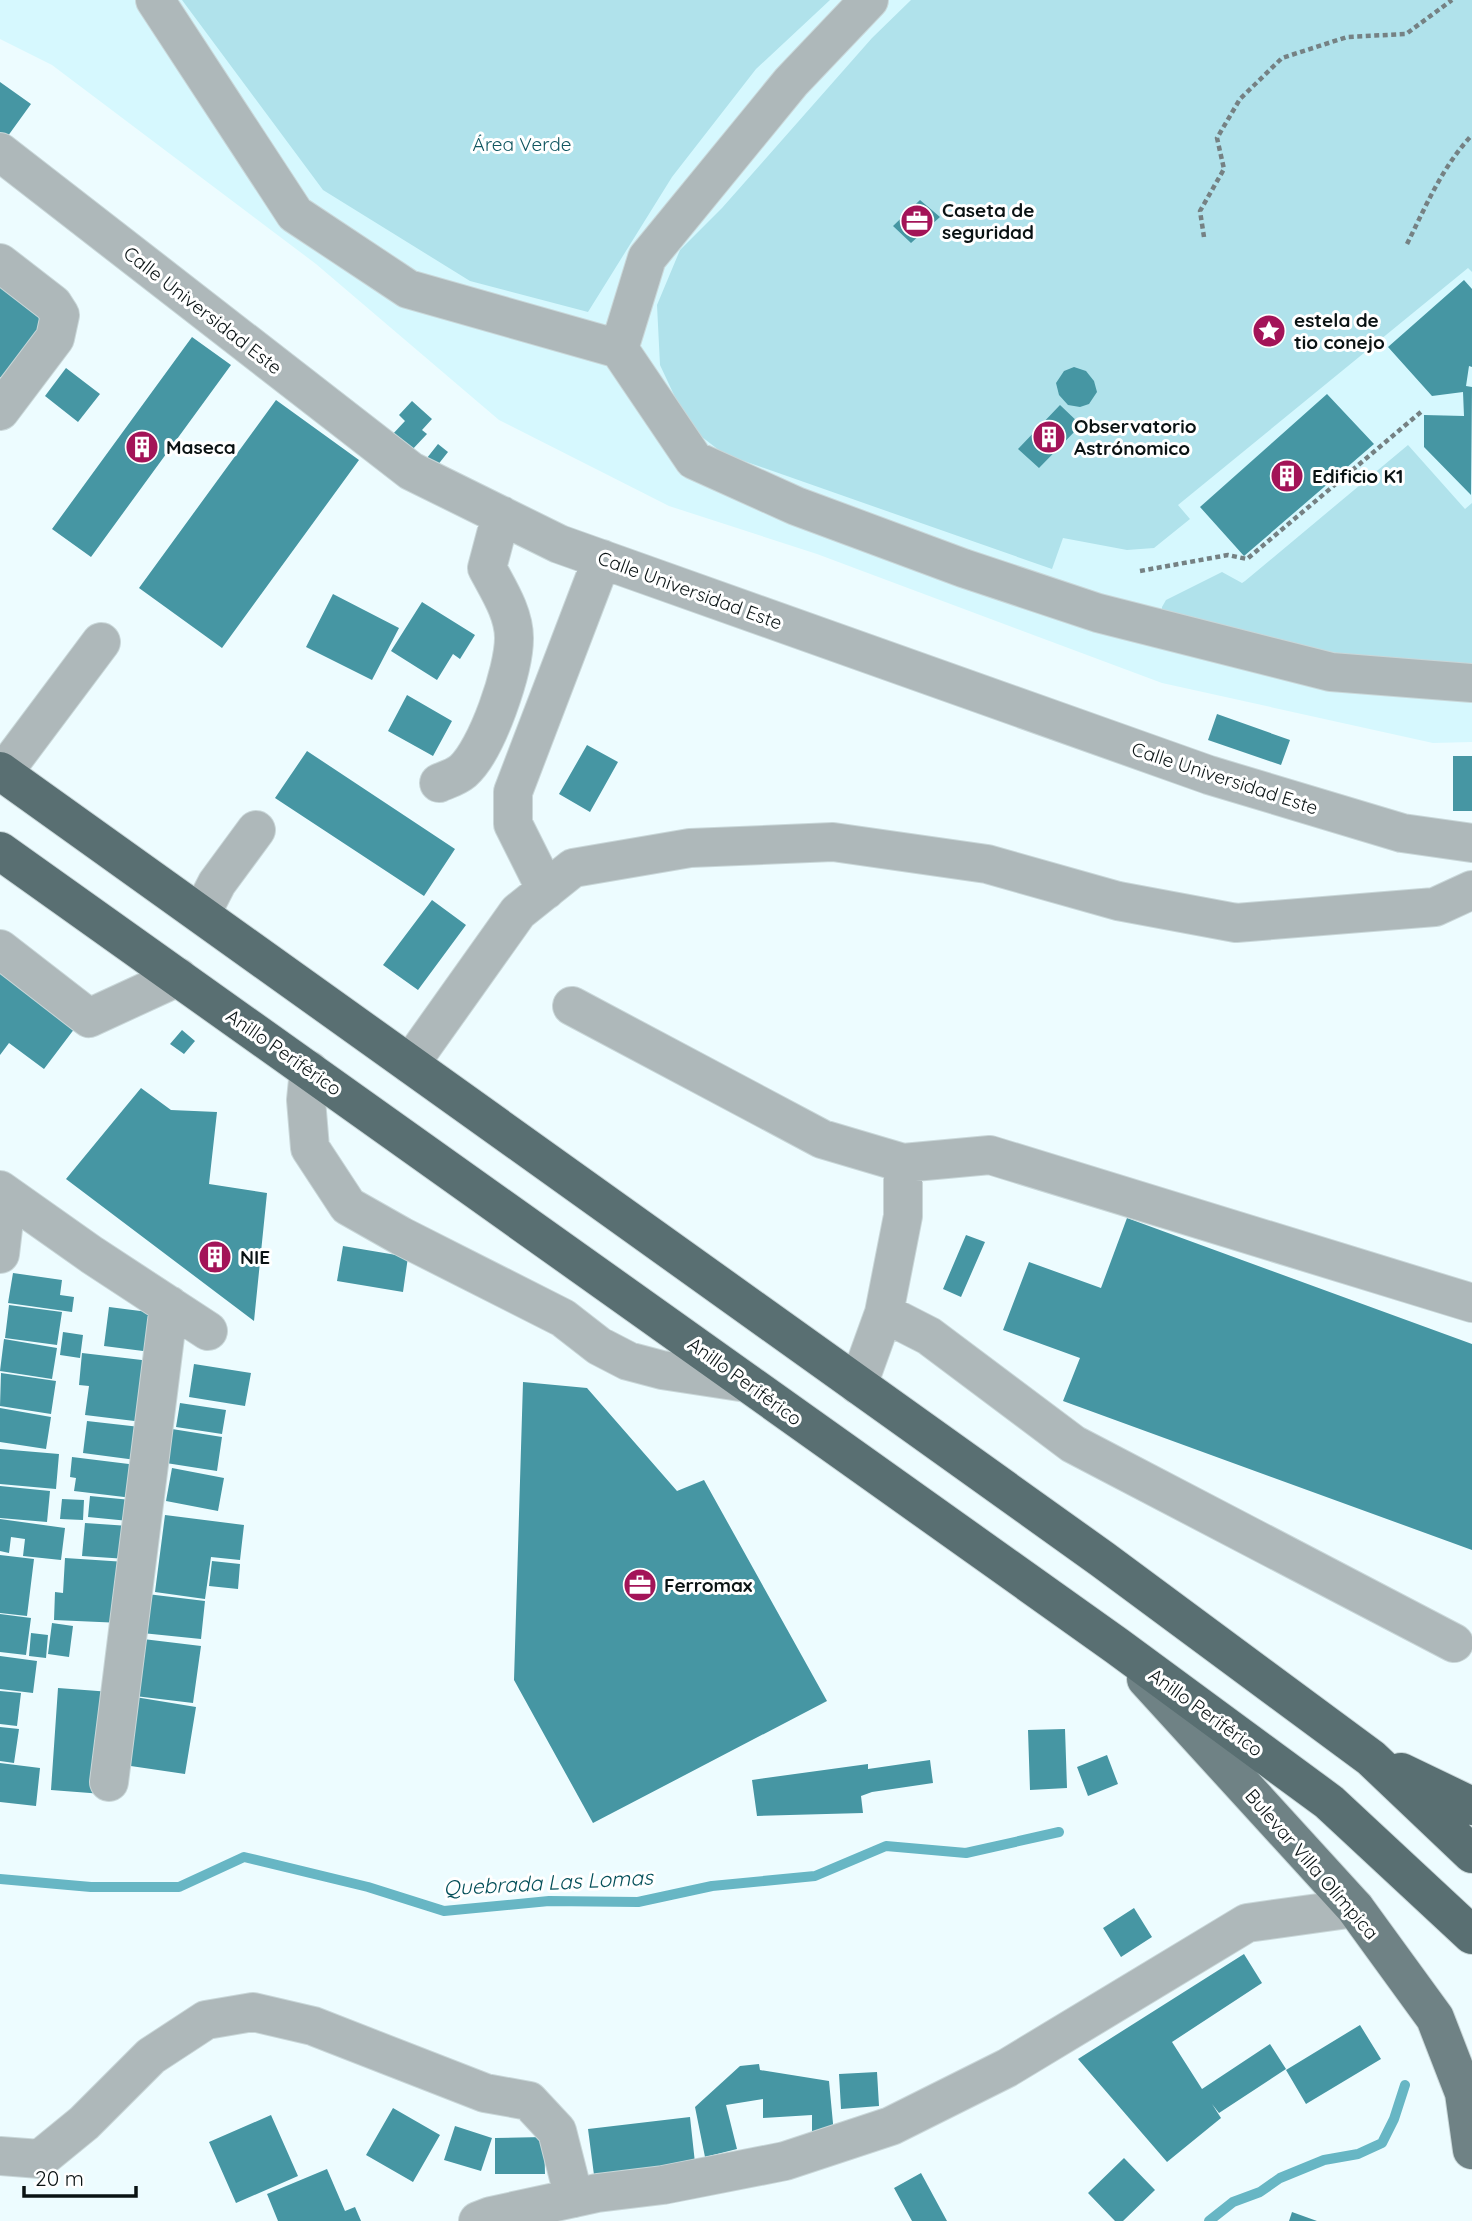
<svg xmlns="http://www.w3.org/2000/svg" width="1472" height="2221" font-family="Quicksand,sans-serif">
<rect width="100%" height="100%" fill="#edfcff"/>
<path fill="#d6f8fe" d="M0,0H1472V742L1433,743L1162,683L817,554L669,506L499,420L316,264L52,65L0,39Z"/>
<path fill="#b0e2eb" d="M182,0H830L756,69L672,177L588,312L470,281L323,190Z
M911,0H1472V272L1468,268L1178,505L1190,519L1154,548L1127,550L1063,538L1052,569L724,454L689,427L660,365L657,305L680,250L722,208L872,38Z
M1408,445L1465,509L1472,503V669L1302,652L1162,618V607L1166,600L1222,572L1242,583L1245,581Z"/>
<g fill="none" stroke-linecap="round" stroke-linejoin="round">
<path stroke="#67b6c4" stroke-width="10" d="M0,1879L91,1887H179L244,1857L368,1887L444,1911L549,1901L638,1902L712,1886L815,1876L886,1846L966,1853L1059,1832
M1209,2221L1233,2202L1260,2192L1280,2178L1324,2160L1358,2154L1382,2143L1394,2119L1405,2085"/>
</g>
<path fill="#4696a3" d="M0,82L31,104L5,140L0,137Z
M920,200L940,217L911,243L893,226Z
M0,278L52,318L5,380L0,377Z
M1464,280L1472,289V367L1469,366L1466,386L1472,387L1471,495L1424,447V415L1464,416L1463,392L1432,396L1388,347Z
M192,337L231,365L91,557L52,529Z
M1074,367L1086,371L1094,381L1097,392L1089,404L1080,407L1068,405L1059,395L1056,383L1064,371Z
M66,368L100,394L78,422L45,396Z
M1327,394L1374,444L1244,556L1200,507Z
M276,400L359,460L222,648L139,588Z
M412,401L432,419L422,430L427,434L410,452L391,436L405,421L399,415Z
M1060,405L1081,425L1039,468L1018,449Z
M438,444L448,452L433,471L423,463Z
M333,594L399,628L372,680L306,647Z
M422,602L475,635L460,659L453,654L437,680L391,651Z
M407,695L452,721L433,756L388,731Z
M1217,714L1290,740L1281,765L1208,740Z
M587,745L618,762L590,812L559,794Z
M307,751L455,849L424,896L275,798Z
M1453,756H1472V811H1453Z
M432,900L466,925L418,990L383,965Z
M0,961L81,1020L44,1069L9,1043L0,1055Z
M182,1030L195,1041L184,1054L170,1044Z
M141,1088L171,1110L217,1112L209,1184L267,1193L254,1321L66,1179Z
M1127,1218L1472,1344V1550L1063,1401L1080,1358L1003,1330L1029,1262L1101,1288Z
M966,1235L985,1242L961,1297L943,1289Z
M343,1246L408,1257L403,1292L337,1281Z
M13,1273L62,1280L60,1295L74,1297L72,1312L8,1303Z
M9,1305L62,1312L57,1345L5,1338Z
M109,1307L156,1313L151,1352L104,1346Z
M63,1332L83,1335L80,1358L60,1355Z
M4,1339L57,1348L52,1379L0,1371Z
M82,1353L159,1362L151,1423L85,1415L89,1386L79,1385Z
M194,1364L251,1373L245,1406L189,1397Z
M1,1373L56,1381L51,1414L0,1406Z
M523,1382L587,1388L677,1491L704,1480L827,1701L593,1823L514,1680Z
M180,1403L226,1410L222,1434L176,1427Z
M0,1408L51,1417L46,1449L0,1442Z
M87,1421L140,1427L136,1460L83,1453Z
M172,1429L222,1437L217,1471L166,1463Z
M0,1449L59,1454L56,1489L0,1484Z
M72,1457L145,1466L141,1499L74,1491L76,1478L70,1477Z
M172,1468L224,1478L218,1511L166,1501Z
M0,1486L50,1491L47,1522L0,1518Z
M90,1496L131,1500L129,1521L88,1517Z
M62,1499L84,1500L83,1520L60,1519Z
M165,1515L244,1525L240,1560L211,1557L205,1599L155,1592Z
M0,1519L65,1528L61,1560L23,1556L25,1539L11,1537L9,1553L0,1551Z
M85,1523L129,1526L127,1559L82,1556Z
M0,1555L34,1559L27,1616L0,1613Z
M65,1558L126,1562L122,1623L54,1620L55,1592L63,1593Z
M212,1561L240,1564L238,1589L209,1586Z
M147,1594L205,1601L201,1639L142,1633Z
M0,1614L31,1618L26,1655L0,1652Z
M52,1623L73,1626L69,1657L48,1654Z
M31,1633L48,1635L46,1658L29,1656Z
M143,1639L201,1646L193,1703L135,1696Z
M0,1656L37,1661L33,1693L0,1689Z
M58,1688L111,1692L103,1794L51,1790Z
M0,1691L21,1693L17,1726L0,1724Z
M135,1697L196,1707L185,1774L124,1765Z
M0,1727L19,1729L14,1763L0,1761Z
M1065,1729L1067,1788L1030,1790L1028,1730Z
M1107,1755L1118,1784L1088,1796L1077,1767Z
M930,1760L933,1783L872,1792L861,1796L863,1813L757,1816L752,1780L868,1764V1769Z
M0,1763L40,1768L36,1806L0,1802Z
M1134,1908L1152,1937L1121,1957L1103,1928Z
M1244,1954L1262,1983L1172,2042L1202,2089L1270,2044L1286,2069L1219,2113L1212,2104L1221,2118L1167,2162L1078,2059Z
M1360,2025L1381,2059L1306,2104L1286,2070Z
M759,2064L760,2070L829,2081L834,2134L812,2137V2115L763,2118V2099L726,2105L737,2149L705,2157L695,2107L740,2066Z
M877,2072L879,2106L841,2109L839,2074Z
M393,2108L440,2135L413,2182L366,2155Z
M271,2115L298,2176L236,2203L209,2142Z
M690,2117L695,2163L594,2175L588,2129Z
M455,2126L492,2138L481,2171L444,2160Z
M544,2137L545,2174H495V2138Z
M1124,2158L1155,2190L1123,2221H1115L1088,2193Z
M327,2169L345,2211L355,2207L361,2221H278L267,2194Z
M921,2173L947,2221H912L894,2188Z
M1292,2212L1317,2221H1289Z"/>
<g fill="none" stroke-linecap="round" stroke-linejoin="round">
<defs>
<path id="minor" d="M155,0L295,214L408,289L619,349
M869,0L791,82L647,258L619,349L694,460L796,506L963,568L1098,613L1331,672L1472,683
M0,152L411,471L559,544L1209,775L1402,833L1472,843
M0,263L53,304L60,315L55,338L0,411
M3,773L101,642
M439,783C446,780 456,777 463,771C487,750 514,670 514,638C514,613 498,589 487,568L501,515
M546,890L513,824V792L602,559
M201,914L217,883L256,830
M0,949L89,1018L178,977
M572,1006L822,1139L903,1163V1216L884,1313L858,1385
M410,1064L518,912L573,868L690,848L833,842L987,864L1118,901L1236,923L1435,907L1472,890
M309,1070L306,1100L310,1148L348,1206L401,1236L563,1318L599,1346L628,1361L662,1370L747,1383
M903,1163L990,1155L1472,1303
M0,1190L92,1255L208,1331
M0,1254L7,1195
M884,1313L929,1336L1073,1444L1454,1643
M109,1782L169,1305
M0,2156L40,2159L84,2123L151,2056L206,2020L253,2012L313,2026L485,2093L529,2101L557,2131L574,2198
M478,2221L491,2216L597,2193L663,2185L785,2161L891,2126L1007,2068L1247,1923L1355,1908"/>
<path id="major" d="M1146,1679L1355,1908L1435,2018L1464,2093L1472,2150"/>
<path id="highway" d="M0,771L1102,1559L1371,1758L1472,1854
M0,851L1117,1646L1329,1802L1472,1935
M1401,1772L1472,1806"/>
</defs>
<use href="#minor" stroke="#c9d7d9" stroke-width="40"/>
<use href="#major" stroke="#c9d7d9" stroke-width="40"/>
<use href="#highway" stroke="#c9d7d9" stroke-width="40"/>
<path stroke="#758183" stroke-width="4.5" stroke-dasharray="5 3.5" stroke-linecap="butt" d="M1204,237L1200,211L1224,169L1217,138L1240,99L1282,58L1347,37L1406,34L1452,0
M1407,244C1426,206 1442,167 1472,135
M1140,571L1228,555L1247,559L1421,412"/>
<use href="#minor" stroke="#aeb8ba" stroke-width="38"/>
<use href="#major" stroke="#6f8285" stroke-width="38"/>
<use href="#highway" stroke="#596f72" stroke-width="38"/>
</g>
<defs>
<symbol id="office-disc" viewBox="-11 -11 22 22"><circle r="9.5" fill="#a31458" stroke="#fff"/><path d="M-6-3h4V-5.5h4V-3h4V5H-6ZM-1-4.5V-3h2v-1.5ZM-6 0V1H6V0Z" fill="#fff"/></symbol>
<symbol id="sight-disc" viewBox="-11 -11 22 22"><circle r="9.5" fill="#a31458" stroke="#fff"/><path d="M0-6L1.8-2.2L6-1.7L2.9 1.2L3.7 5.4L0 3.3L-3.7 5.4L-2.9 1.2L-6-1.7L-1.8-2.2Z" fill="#fff"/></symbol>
<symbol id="building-disc" viewBox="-11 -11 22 22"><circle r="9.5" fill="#a31458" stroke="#fff"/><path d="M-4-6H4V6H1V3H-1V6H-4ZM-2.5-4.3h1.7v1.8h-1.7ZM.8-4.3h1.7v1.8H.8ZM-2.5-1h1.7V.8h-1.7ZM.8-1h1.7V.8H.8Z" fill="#fff"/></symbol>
</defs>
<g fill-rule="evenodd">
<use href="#office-disc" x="898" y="202" width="38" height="38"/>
<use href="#sight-disc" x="1250" y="312" width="38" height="38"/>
<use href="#building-disc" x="1030" y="418" width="38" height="38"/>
<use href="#building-disc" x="123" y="428" width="38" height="38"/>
<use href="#building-disc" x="1268" y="457" width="38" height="38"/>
<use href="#building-disc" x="196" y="1238" width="38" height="38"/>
<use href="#office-disc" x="621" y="1566" width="38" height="38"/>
</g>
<g text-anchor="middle" stroke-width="6" stroke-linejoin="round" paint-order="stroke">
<g font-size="19" fill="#0f555f" stroke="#fff">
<text x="522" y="151">Área Verde</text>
</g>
<g font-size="19" font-weight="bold" fill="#0a1314" stroke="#fff" text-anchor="start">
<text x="942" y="217">Caseta de<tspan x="942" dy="22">seguridad</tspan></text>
<text x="1294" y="327">estela de<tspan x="1294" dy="22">tio conejo</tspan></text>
<text x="1074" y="433">Observatorio<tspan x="1074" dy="22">Astrónomico</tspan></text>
<text x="166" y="454">Maseca</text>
<text x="1312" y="483">Edificio K1</text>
<text x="240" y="1264">NIE</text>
<text x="664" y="1592">Ferromax</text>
</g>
<g font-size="19" fill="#0a1314" stroke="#fff">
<text transform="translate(203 310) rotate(38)" y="7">Calle Universidad Este</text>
<text transform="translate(690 590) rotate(20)" y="7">Calle Universidad Este</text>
<text transform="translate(1225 778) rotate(18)" y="7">Calle Universidad Este</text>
<text transform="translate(284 1052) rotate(35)" y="7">Anillo Periférico</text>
<text transform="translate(745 1381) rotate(36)" y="7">Anillo Periférico</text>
<text transform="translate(1206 1712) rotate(36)" y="7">Anillo Periférico</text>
<text transform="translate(1312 1864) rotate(49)" y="7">Bulevar Villa Olímpica</text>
</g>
<g font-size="21" font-style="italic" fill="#034f59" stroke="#fff">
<text transform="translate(548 1883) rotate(-3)" y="7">Quebrada Las Lomas</text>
</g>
</g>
<path d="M24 2186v10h112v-10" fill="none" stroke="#0a1314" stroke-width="3.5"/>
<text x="35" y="2186" font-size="21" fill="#0a1314" stroke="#ffffff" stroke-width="5" paint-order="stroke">20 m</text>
</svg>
